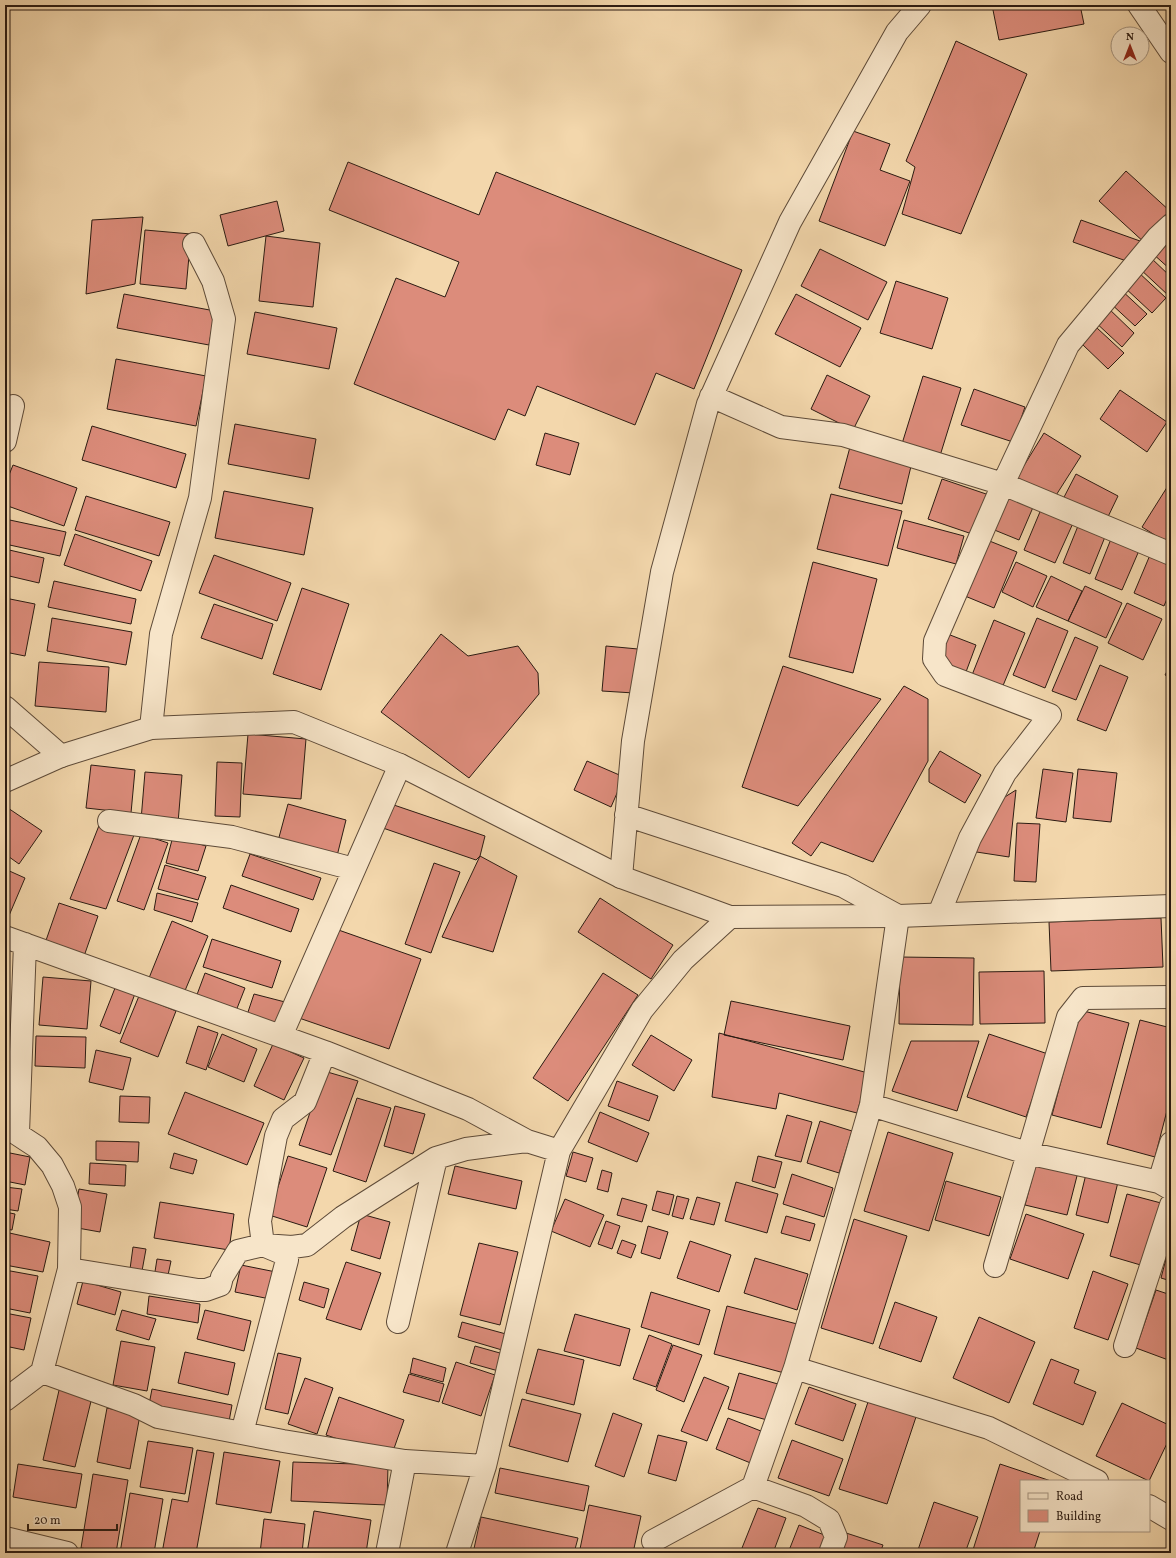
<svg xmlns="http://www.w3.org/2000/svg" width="1176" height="1558" font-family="Vollkorn,serif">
<rect width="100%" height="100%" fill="#f3d7ac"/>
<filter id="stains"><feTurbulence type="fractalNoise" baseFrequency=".005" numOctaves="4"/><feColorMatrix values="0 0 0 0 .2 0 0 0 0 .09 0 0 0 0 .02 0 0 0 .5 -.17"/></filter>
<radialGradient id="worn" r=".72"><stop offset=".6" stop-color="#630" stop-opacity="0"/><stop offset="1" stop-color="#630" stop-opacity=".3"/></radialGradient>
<path fill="#dc8c7b" stroke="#2b1b12" d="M992,5H1080L1084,24L999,40Z
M956,41L1027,74L961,234L902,214L915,167L906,161Z
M853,131L890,144L880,170L910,181L885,246L819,221Z
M348,162L479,215L496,172L742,270L694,389L656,373L635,425L537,386L525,416L508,409L495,440L354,384L396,278L445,297L459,262L329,210Z
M1126,171L1171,212V216L1146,244L1099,201Z
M277,201L284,231L228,246L220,215Z
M143,217L135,284L86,294L92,220Z
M1081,220L1140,241L1132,263L1073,242Z
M145,230L191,234L186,289L140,284Z
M266,236L320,243L313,307L259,301Z
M1171,237V270L1152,253Z
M820,249L887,282L868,320L801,286Z
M1150,257L1171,277V293L1169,296L1139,268Z
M1137,271L1166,298L1152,313L1123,286Z
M896,281L948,298L932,349L880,333Z
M1119,288L1147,314L1135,326L1108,301Z
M124,294L215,311L209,345L117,328Z
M796,294L861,328L840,367L775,334Z
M1106,306L1134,333L1122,347L1093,320Z
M255,312L337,328L329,369L247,354Z
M1097,328L1124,353L1108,369L1082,344Z
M116,359L206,376L196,426L107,409Z
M827,375L870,396L853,430L811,409Z
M923,376L961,388L939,459L901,447Z
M974,389L1025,407L1013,442L961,425Z
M1120,390L1167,422L1147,452L1100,419Z
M235,424L316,439L309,479L228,464Z
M92,426L186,454L176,488L82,460Z
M545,433L579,443L570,475L536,465Z
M1044,433L1081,456L1053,500L1017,477Z
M850,447L912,462L902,504L839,488Z
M13,465L77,488L64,526L5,505V485Z
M1076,474L1118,496L1105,523L1062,501Z
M942,479L992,496L978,536L928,519Z
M1171,481V533L1166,542L1142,527Z
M224,491L313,508L304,555L215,538Z
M831,494L902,511L888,566L817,549Z
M1007,494L1034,505L1019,540L992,529Z
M86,496L170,522L159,556L75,530Z
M1042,507L1074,521L1055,563L1024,550Z
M5,519L66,532L60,556L5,544Z
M904,520L964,536L956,564L897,548Z
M1080,521L1107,532L1090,574L1063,563Z
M75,534L152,561L141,591L64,565Z
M1113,534L1141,546L1122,590L1095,579Z
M987,540L1017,552L994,608L965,596Z
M5,549L44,558L39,583L5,575Z
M214,555L291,583L277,621L199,593Z
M1150,555L1171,563V589L1164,606L1134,593Z
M813,562L877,579L853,673L789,657Z
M1016,562L1047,576L1033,607L1002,592Z
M1051,576L1082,591L1068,621L1036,607Z
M54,581L136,599L131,624L48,607Z
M1085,586L1122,603L1106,638L1068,621Z
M302,588L349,604L321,690L273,674Z
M5,598L35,604L25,656L5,652Z
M1127,603L1162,619L1143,660L1108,643Z
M214,604L273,624L262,659L201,638Z
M52,618L132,632L126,665L47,651Z
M1037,618L1068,631L1045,688L1013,675Z
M994,620L1025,633L1002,688L972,675Z
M945,633L976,645L963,680L936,657Z
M441,634L468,656L518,646L538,673L539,694L469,778L381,712Z
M1075,637L1098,647L1076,700L1052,691Z
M606,646L638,649L634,693L602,691Z
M39,662L109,667L106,712L35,706Z
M1171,664V678L1165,675Z
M1100,665L1128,677L1106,731L1077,720Z
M783,666L881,699L798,806L742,787Z
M904,686L928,699V761L873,862L821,842L811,856L792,843Z
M248,734L306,739L301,799L243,794Z
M940,751L981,775L965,803L929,782V769Z
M587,761L624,777L611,807L574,790Z
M217,762L242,763L240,817L215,816Z
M91,765L135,770L131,813L86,808Z
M1043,769L1073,773L1066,822L1036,818Z
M1078,769L1117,773L1111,822L1073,818Z
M145,772L182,775L178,823L141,820Z
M1016,790L1009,857L970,851L1000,800Z
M388,803L485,836L480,856L476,860L380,827Z
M288,804L346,820L337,856L278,841Z
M5,806L42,831L19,864L5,854Z
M100,823L134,835L106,909L70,899Z
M1017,823L1040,824L1036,882L1014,881Z
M141,834L168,843L144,910L117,901Z
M173,836L206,846L198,871L166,863Z
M250,854L321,878L313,900L242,876Z
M480,856L517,876L493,952L442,937Z
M434,863L460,872L431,953L405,944Z
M165,865L206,877L198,900L158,889Z
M5,869L25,878L5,925Z
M231,885L299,909L291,932L223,908Z
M157,893L198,903L192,922L154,910Z
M600,898L673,945L651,979L578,932Z
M59,903L98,916L82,962L43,949Z
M1161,918L1163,967L1051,971L1049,922Z
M172,921L208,936L184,993L149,978Z
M330,927L421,959L389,1049L299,1018Z
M212,939L281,961L272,988L203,967Z
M900,957L974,958L973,1025L899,1024Z
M1044,971L1045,1023L980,1024L979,972Z
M205,973L245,988L234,1016L195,1000Z
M603,973L638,995L568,1101L533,1078Z
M43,977L91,981L87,1029L39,1025Z
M117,983L136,991L120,1034L100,1026Z
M254,994L285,1002L279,1024L247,1015Z
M139,996L176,1011L158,1057L120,1042Z
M731,1001L850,1026L843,1060L724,1035Z
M1080,1010L1129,1023L1101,1128L1052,1115Z
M1140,1020L1171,1028V1095L1155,1157L1107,1144Z
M198,1026L218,1033L206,1070L186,1063Z
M719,1033L868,1073L857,1113L779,1093L776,1109L712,1097Z
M222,1034L257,1049L244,1082L208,1067Z
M989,1034L1048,1054L1026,1117L967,1097Z
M651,1035L692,1060L674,1091L632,1065Z
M36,1036L86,1037L85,1068L35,1066Z
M911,1041H979L957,1111L892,1091Z
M273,1044L304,1058L284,1100L254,1086Z
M96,1050L131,1058L123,1090L89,1082Z
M324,1071L358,1081L331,1155L299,1145Z
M617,1081L658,1096L649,1121L608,1106Z
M185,1092L264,1123L247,1165L168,1134Z
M120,1096L150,1097L149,1123L119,1122Z
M357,1098L391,1108L366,1182L333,1171Z
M395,1106L425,1114L413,1154L384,1146Z
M600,1112L649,1133L637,1162L588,1142Z
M787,1115L812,1122L801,1162L775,1156Z
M820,1121L852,1131L839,1173L807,1163Z
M888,1132L953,1153L929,1231L864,1211Z
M96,1141L139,1142L138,1162L96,1160Z
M5,1152L30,1157L25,1185L5,1181Z
M573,1152L593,1158L586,1182L566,1176Z
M174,1153L197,1160L193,1174L170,1168Z
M288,1156L327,1168L307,1227L269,1215Z
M758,1156L782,1162L775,1188L752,1181Z
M1037,1160L1078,1172L1067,1215L1025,1205Z
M90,1163L126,1165L125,1186L89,1184Z
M455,1166L522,1181L516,1209L448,1194Z
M602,1170L612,1173L608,1192L597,1189Z
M792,1174L833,1188L824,1217L783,1204Z
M1086,1174L1118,1182L1108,1223L1076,1215Z
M946,1181L1001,1197L989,1236L935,1220Z
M736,1182L778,1194L767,1233L725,1221Z
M5,1187L22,1189L18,1211L5,1209Z
M79,1189L107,1194L100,1232L72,1227Z
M657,1191L674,1195L669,1215L652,1210Z
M1127,1194L1161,1203L1144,1266L1110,1256Z
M677,1196L689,1199L683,1219L672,1216Z
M697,1197L720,1203L714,1225L690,1219Z
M622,1198L647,1205L642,1222L617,1215Z
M565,1199L604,1215L590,1247L551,1231Z
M160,1202L234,1214L229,1250L154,1238Z
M5,1212L15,1214L12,1230L5,1229Z
M361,1214L390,1222L380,1259L351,1250Z
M1026,1214L1084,1234L1068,1279L1010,1259Z
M786,1216L815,1224L810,1241L781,1233Z
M854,1219L907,1236L873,1344L821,1328Z
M606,1221L620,1226L612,1249L598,1244Z
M648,1226L668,1232L660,1259L641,1253Z
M5,1232L50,1242L43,1272L5,1265Z
M622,1240L636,1245L631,1258L617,1253Z
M1171,1240V1281L1161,1278Z
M690,1241L731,1255L719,1292L677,1278Z
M479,1243L518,1252L500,1325L460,1315Z
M133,1247L146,1249L142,1271L130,1269Z
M755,1258L808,1274L797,1310L744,1293Z
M157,1259L171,1261L167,1280L154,1278Z
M346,1262L381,1273L361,1330L326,1319Z
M241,1265L276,1272L270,1299L235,1292Z
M5,1270L38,1276L30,1313L5,1308Z
M1093,1271L1128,1284L1108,1340L1074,1328Z
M83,1281L121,1292L115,1315L77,1304Z
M304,1282L329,1289L324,1308L299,1300Z
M1156,1290L1171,1295V1361L1136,1348Z
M651,1292L710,1310L699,1345L641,1327Z
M149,1296L200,1304L198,1323L147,1314Z
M895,1302L937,1317L921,1362L879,1348Z
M727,1306L801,1325L788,1374L714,1354Z
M122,1310L156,1319L149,1340L116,1330Z
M205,1310L251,1321L244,1351L197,1339Z
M5,1313L31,1318L24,1350L5,1346Z
M575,1314L630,1329L620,1366L564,1351Z
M979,1317L1035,1342L1009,1403L953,1378Z
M462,1322L506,1334L502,1350L458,1337Z
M649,1335L672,1344L656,1387L633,1379Z
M121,1341L155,1347L147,1391L113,1385Z
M673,1345L702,1355L684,1402L656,1390Z
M475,1346L507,1355L502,1372L470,1363Z
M538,1349L584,1360L574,1405L526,1393Z
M185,1352L235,1363L228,1395L178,1383Z
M278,1353L301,1358L288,1414L265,1409Z
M413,1358L446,1368L443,1382L410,1373Z
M1051,1359L1079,1370L1074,1383L1096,1392L1083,1425L1033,1404Z
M456,1362L495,1375L481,1416L442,1403Z
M739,1373L785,1386L774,1422L728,1409Z
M409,1374L444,1384L439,1402L403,1392Z
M704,1377L729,1387L707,1441L681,1431Z
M305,1378L333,1388L317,1434L288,1424Z
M60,1386L93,1393L75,1467L43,1460Z
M809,1387L856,1404L843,1441L795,1424Z
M152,1389L232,1405L228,1427L148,1410Z
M339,1397L404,1420L391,1457L326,1435Z
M522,1399L581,1414L568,1462L509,1446Z
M869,1399L917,1414L887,1504L839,1489Z
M1122,1403L1171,1426V1435L1149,1481L1096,1456Z
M107,1408L140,1415L130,1469L97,1462Z
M613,1413L642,1424L624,1477L595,1466Z
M728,1418L771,1435L758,1466L716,1449Z
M658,1435L687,1442L676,1481L648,1473Z
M792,1440L843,1459L829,1496L778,1478Z
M148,1441L193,1448L185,1494L140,1487Z
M197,1450L214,1453L196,1553H162L172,1499L188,1502Z
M224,1452L280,1461L271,1513L216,1504Z
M293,1462L388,1465L387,1505L291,1501Z
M18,1464L82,1474L76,1508L13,1497Z
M1000,1464L1051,1481H1021V1531H1040L1033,1553H972Z
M500,1468L589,1486L584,1511L495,1493Z
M93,1474L128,1480L116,1553L81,1548Z
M5,1488L10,1489L5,1518Z
M130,1493L163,1499L154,1553H120Z
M934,1502L978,1517L965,1553H917Z
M589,1505L641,1516L633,1553H599L580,1549Z
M758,1508L786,1518L773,1553H755L742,1548Z
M314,1511L371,1520L366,1553H307Z
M481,1517L578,1538L574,1553H473Z
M264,1519L305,1524L302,1553H260Z
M799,1525L832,1538L826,1553H788Z
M840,1531L883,1545L880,1553H833Z"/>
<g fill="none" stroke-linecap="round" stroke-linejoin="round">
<defs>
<path id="minor" d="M1139,5L1171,52
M711,396L781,427L843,435L1003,484L1171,554
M5,441L13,406
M5,707L61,756
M151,728L161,634L200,498L224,319L213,281L194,244
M626,815L843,886L898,916L871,1105L795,1368L753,1487L653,1541
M109,821L232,837L354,869
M621,877L633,741L662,572L708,404L790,222L897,32L920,5
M939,914L970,838L1005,773L1050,715L945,675L934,659L935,641L1003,484L1068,345L1158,237L1171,225
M5,937L325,1052L468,1109L527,1141
M281,1036L400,765
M871,1105L1027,1153L1159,1182L1171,1189
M5,1126L37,1147L52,1165L63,1186L70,1207L69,1269L42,1372L5,1400
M18,1133L25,944
M1159,1182L1171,1143
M995,1266L1068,1017L1083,998L1171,997
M69,1269L198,1290H206L220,1285L222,1277L238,1251L263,1245L292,1247L307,1245L343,1217L436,1158
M398,1322L436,1158L466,1149L527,1141L559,1151
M1125,1346L1171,1205
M795,1368L989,1428L1097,1481
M42,1372L134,1405L158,1417L283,1441L405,1461L485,1466L559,1151L642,1010L683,960L730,917
M242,1433L287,1260L282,1253L263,1245L260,1221L276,1136L283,1119L305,1102L325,1052
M753,1487L806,1506L829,1520L836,1537L830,1553
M1149,1506L1171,1519
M5,1538L67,1553
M387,1553L405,1461
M457,1553L485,1466"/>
<path id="tertiary" d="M5,781L61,756L151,728L294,722L400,765L621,877L730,917L898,916L1171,906"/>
</defs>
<use href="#minor" stroke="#5d4a38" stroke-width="24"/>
<use href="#tertiary" stroke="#5d4a38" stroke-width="24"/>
<use href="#minor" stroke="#f7e5c9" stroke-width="22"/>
<use href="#tertiary" stroke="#f7e5c9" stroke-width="22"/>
</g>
<rect width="1176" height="1558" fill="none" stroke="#f3d7ac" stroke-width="20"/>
<rect x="6" y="6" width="1164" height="1546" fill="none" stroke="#2b1b12" stroke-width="2"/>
<rect x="10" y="10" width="1156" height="1538" fill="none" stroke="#2b1b12"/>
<rect x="1020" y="1480" width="130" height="52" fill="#f7e5c9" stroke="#a59480"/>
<rect x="1028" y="1493" width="20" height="6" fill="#f7e5c9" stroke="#a59480"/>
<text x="1056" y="1500" font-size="12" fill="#2b1b12">Road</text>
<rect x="1028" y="1510" width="20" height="12" fill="#dc8c7b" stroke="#a59480"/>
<text x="1056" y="1520" font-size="12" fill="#2b1b12">Building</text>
<g transform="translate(1130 46)"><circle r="19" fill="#f7e5c9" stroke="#a59480"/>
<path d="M0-3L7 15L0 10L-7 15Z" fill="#8f2418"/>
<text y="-6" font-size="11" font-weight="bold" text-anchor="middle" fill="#2b1b12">N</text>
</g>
<path d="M28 1524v6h89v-6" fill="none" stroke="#2b1b12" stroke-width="2"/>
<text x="34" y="1524" font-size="12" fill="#2b1b12" stroke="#f7e5c9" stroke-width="3" paint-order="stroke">20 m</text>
<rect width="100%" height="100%" filter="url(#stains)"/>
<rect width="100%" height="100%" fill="url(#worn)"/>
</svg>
